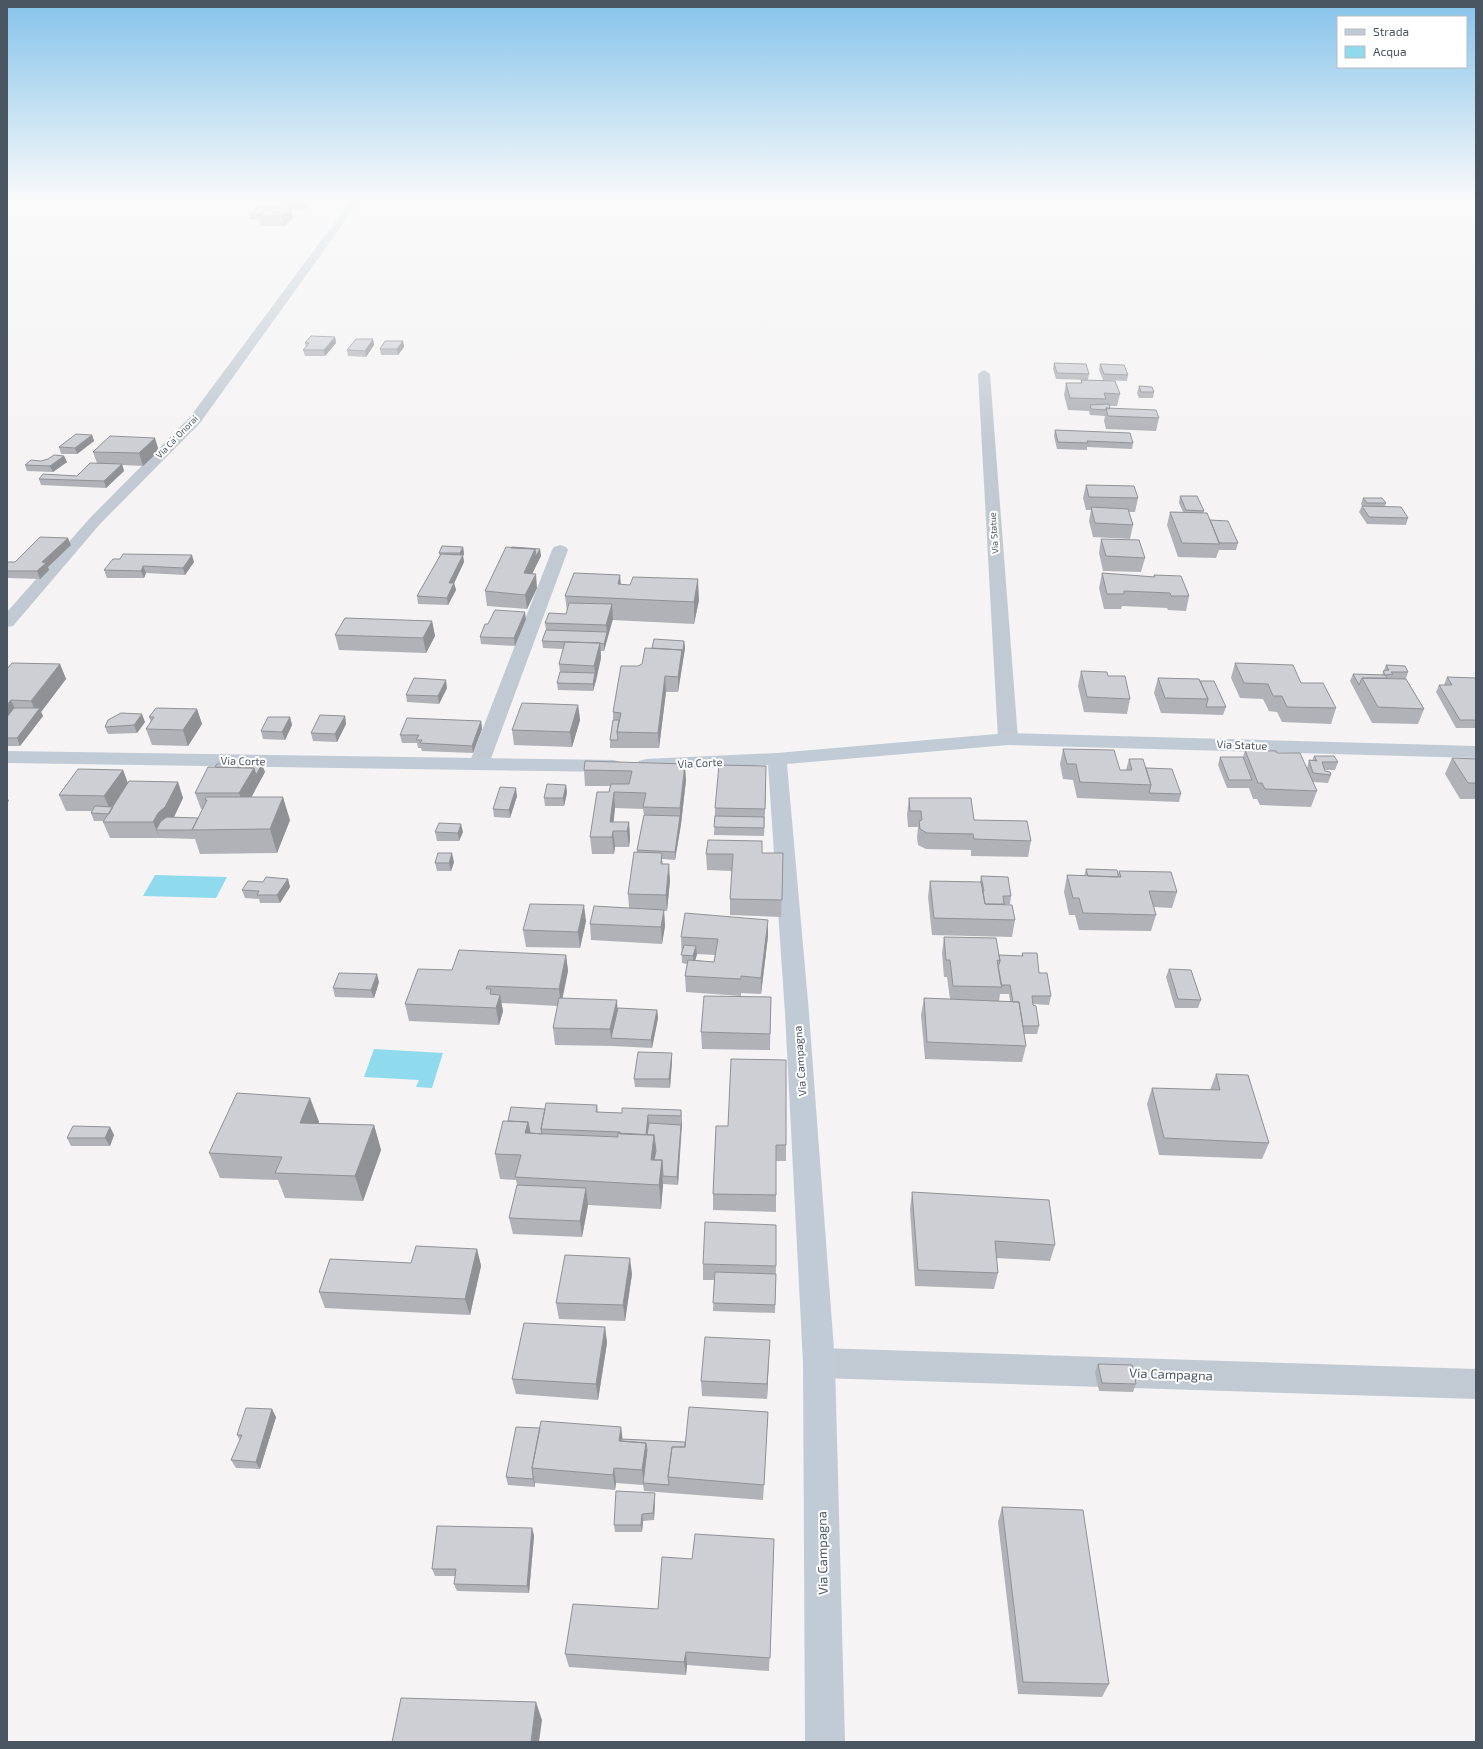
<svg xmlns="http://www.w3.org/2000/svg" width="1483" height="1749" font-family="'Exo 2',sans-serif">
<rect width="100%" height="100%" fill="#f5f3f3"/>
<path fill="#90daee" d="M155,875L227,877L216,898L143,896Z
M374,1049L443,1053L432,1088L416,1087L419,1080L364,1077Z"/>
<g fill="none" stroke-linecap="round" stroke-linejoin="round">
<path fill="#c1cad2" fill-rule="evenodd" d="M352,199H361L200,423L100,524L13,626L7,627V612L90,518L190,417Z
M984,370L990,374L1018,739L1015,743L1008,745L1001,743L998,739L978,374Z
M560,545L566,547L568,550L489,764L486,768L479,770L472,768L469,764L552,550L554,547Z
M819,1348L1476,1369V1399L819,1378L808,1374L803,1363L808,1352Z"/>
<path fill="#c1cbd6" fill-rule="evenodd" d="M1008,733L1476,746V758L1008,745L787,764L809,1013L835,1363L845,1742H805L803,1363L785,1013L768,765L646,771L639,769L636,765L639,761L646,759L777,753Z
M7,751L614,760L621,762L624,766L621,770L614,772L7,763Z"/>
</g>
<path fill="#b0b2b7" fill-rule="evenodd" d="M408,199H431L428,203L408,202Z
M435,199H462L461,201H450L448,203H436Z
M587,199H631V200H620Z
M1074,199H1090V202L1074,201Z
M311,204L303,210H292L293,218L284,226H260L259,219H250L249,214L275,207V208H278V205Z
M335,337L336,343L325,356H305L303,350L306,347L305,343Z
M373,339L374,345L366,357L348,356L347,350Z
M403,341L404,347L398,355H381L380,349Z
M1054,363L1089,374L1088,380L1056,379L1053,369Z
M1100,364L1128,375L1127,381L1103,380L1099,370Z
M1081,380L1120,394L1117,406H1109L1110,409L1159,418L1156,431L1106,429L1104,421L1105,416L1090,415L1089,411L1068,410L1064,395L1066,383H1081Z
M1139,386L1154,392L1153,398H1139L1137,393Z
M1055,430L1133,443L1132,449L1087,447V450L1057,449L1054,436Z
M92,435L94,441L77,454H61L59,447Z
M159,451L143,466L122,465L124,471L106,488L41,485L39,479L77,476L97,463L93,452Z
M64,456L67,462L53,472L27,471L25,465Z
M1086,485L1138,498L1135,512H1129L1133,525L1130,539L1093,537L1089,521L1091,510H1086L1083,498Z
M1180,496L1204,511L1203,513L1210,520L1238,543L1236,550H1219L1216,558L1178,557L1167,525L1170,512H1183L1179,503Z
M1363,498L1386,503L1385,506L1408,518L1406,525L1367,524L1359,512L1362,506L1361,504Z
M1101,539L1145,558L1141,572L1103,571L1099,553Z
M71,545L48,567L49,570L40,579L7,578V562H15Z
M463,547L464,554L463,556L464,562L454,583L456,590L448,605L418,604L417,596L440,556L439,553Z
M506,547L541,556L532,573L537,588L527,609L487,606L485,591Z
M120,559L194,562L185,575L146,573L144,578H107L104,570Z
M1102,573L1153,577L1154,575L1189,596L1186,611L1168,610L1167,608L1122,606L1121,609H1104L1099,588Z
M621,584L699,600L694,624L612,620L604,651H601V658L593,691L558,690L557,683L560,672L559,664L563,649L543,648L542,641L546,630L545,623L566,614L567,611L565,596Z
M526,619L515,646L481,644L480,637L488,624Z
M432,621L435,636L426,653L339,650L335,635Z
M684,641L685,648L678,692H666L659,748H610V740L613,720V712L638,666L642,664L652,648Z
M1235,663L1301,683L1336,708L1331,724L1282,722L1277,712L1269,711L1263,699L1240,698L1231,678Z
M60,664L66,679L41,712L43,716L20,746H7V669Z
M1386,665L1408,672L1406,679L1424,709L1418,724L1372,723L1350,681L1353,674L1382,675Z
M1081,671L1130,699L1127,714L1084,712L1078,686Z
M1447,677L1476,678V728H1456L1436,692L1439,685H1444Z
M1158,678L1200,681L1226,707L1223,715L1161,713L1154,693Z
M447,688L439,704L407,702L406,695Z
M578,705L580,720L572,747L514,745L512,730Z
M197,709L202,724L188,746L152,745L146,729L151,722L149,717Z
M345,716L346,724L337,742L313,741L311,733Z
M290,717L292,725L285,740L263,739L261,731Z
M481,721L482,729L473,753L422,751L421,748H418L417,743H402L400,735Z
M145,722L137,733L108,734L105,727Z
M1063,749L1120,770H1126L1129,759L1146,767L1181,794L1179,802L1077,798L1073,780L1063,779L1060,764Z
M1245,750L1277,753L1307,768L1309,760L1312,761L1314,756L1338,762L1335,770H1324L1325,771L1331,775L1328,783L1313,782L1317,791L1311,807L1260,805L1257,799H1253L1249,788H1227L1218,765L1220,757H1243Z
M1452,758L1476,759V799H1460L1445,774Z
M585,761L686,780L681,824L675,860L662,859L663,864L670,880L667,911H664L665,926L662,944L591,940L590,924L629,908L628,894L637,853V850L644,815L643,809L615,808L613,822H629L630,838L629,847H615L614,854H592L590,837L609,792L610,786H585L584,770Z
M123,770L128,784L178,782L183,798L174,817L198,818L203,809H201L195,793L265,772L251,797L290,820L277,853L200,854L195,839L160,838H110L103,822L104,821H94L91,813L92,811H66L59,795Z
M766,782L764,836L714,835L715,808Z
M566,785L567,793L564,806H545L544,798Z
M517,796L510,818L494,817L493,809Z
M909,798L974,820L1031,841L1028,857L971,856V850L926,849L918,845L917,838L918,827H908L907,814Z
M435,832H463L459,841H437Z
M762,841V853H783L781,917L730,915V899L732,871L707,870L706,854Z
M454,862L451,871H437L435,863Z
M1086,869L1118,874L1119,871L1177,892L1172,908L1154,907L1156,915L1151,931L1079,930L1075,915H1069L1064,892L1067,875L1084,876Z
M981,876L1011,896L1010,904H1004L1015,920L1012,937L932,935L928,897L930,881L980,882Z
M288,879L290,887L280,903H260L259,899L245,898L242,890L263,882Z
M586,921L580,948L526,947L523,930Z
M768,936L761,994L741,993V996L686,992L685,976L687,964L682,963L681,937ZM697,954L715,955L714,962L695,960Z
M944,937L999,955L1022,956V953L1039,973L1051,996L1049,1005L1033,1004L1039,1026L1037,1034H1024L1026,1046L1022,1062L925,1059L921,1015L924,998L950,999L947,977H944L942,953ZM1000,994H1009L1010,1001H999Z
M566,955L568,971L562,998L618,1008L657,1010L658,1018L652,1048L612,1046L555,1045L553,1028L558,1006L501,1003L503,1011L499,1025L409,1021L405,1004L452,970Z
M1169,969L1201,1000L1198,1008H1175L1166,977Z
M379,982L374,998L335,997L333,988Z
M771,997L770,1050L702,1049L701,1032Z
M672,1053V1061L670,1088L635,1087L634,1079Z
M1216,1074L1269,1143L1262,1159L1159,1155L1147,1104L1152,1088L1210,1090Z
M310,1098L319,1122L318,1123L374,1125L381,1150L363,1201L285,1198L278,1180L220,1178L209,1153Z
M597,1105L598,1112L622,1113L681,1110L682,1127L678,1185L663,1184L661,1209L588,1205L582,1237L513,1234L509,1218L517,1185L516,1180L500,1179L495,1154L508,1121L545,1109Z
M716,1126L786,1145V1161H776V1212L713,1210V1194Z
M110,1127L114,1135L110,1146H71L67,1138Z
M912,1192L1055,1245L1050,1261L996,1258L998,1273L994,1289L915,1286L910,1209Z
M477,1249L481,1266L470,1315L325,1308L319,1292L411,1263Z
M703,1264L776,1266L775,1313L713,1311L714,1280H703Z
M632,1274L625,1321L559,1319L556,1303Z
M605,1327L607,1343L598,1400L516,1394L512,1379Z
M769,1356L767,1399L702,1396L701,1381Z
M1098,1364L1136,1384L1133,1392L1099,1391L1095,1372Z
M276,1417L260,1469L236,1468L231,1460L240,1440L237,1435Z
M621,1427L622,1439L685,1442L767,1427L763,1500L644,1491L643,1485L616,1483L615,1490L535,1483V1487L508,1485L506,1477L540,1428Z
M655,1493V1500L654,1520L643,1521L642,1532H615L614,1525Z
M1002,1507L1109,1684L1102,1697L1018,1694L998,1522Z
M532,1528L534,1536L529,1593L457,1591L454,1584L455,1576H435L432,1569Z
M774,1539L769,1671L687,1665L686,1675L569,1667L565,1654L658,1609L692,1559Z"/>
<path fill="#909195" d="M310,199L311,204L303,210L302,205Z
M428,199H431L428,203Z
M447,199H450V201L448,203Z
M291,209L293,218L284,226L281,216Z
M335,337L336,343L325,356L324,350Z
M373,339L374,345L366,357L365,351Z
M403,341L404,347L398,355L397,349Z
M92,435L94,441L77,454L75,448Z
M155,438L159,451L143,466L139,453Z
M64,456L67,462L53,472L50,466Z
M122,464L124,471L106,488L104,481Z
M68,538L71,545L48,567L49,570L40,579L37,571L42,562Z
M463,547L464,554L463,556L464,562L451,590L449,583L460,559V553Z
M535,549L537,564L526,587L524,573Z
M540,549L541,556L537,564L536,556Z
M192,555L194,562L185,575L183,568Z
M143,566L146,573L144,578L141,571Z
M536,574L537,588L527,609L525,595Z
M620,575L622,596L618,584Z
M698,579L699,600L694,624V602Z
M454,583L456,590L448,605L447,598Z
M612,604L613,619L604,651V644L607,632L606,625Z
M525,612L526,619L515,646L514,638Z
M432,621L435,636L426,653L423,638Z
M684,641L685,648L678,692V677L682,650Z
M600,643L601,658L596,681L594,666Z
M60,664L66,679L41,712L43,716L20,746L17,738L36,713L31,701Z
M595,673L596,681L593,691V684Z
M665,676L666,692L659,748L658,733Z
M446,680L447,688L439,704L438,696Z
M11,700L18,716L7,729V705Z
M578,705L580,720L572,747L570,732Z
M197,709L202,724L188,746L183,730Z
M142,714L145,722L137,733L134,725Z
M345,716L346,724L337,742L335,734Z
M290,717L292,725L285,740L282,732Z
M481,721L482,729L473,753L472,746Z
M262,764L265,772L245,809L239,793L254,768Z
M685,764L686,780L681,824L675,860V852L680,816V808Z
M766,766V782L764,836Z
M123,770L129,786L111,812L104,796Z
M178,782L183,798L171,823L156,830L160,838L153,822Z
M566,785L567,793L564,806L563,798Z
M516,788L517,796L510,818L509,810Z
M614,792L615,808L612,838L610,822Z
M7,797L9,801L7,803Z
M283,797L290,820L277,853L270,829Z
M629,822L630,838L629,847L627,831Z
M461,824L463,832L459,841L458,833Z
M613,831L615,847L614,854L612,837Z
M452,853L454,862L451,871L449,863Z
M669,864L670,880L667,911L666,895Z
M288,879L290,887L280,903L277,895Z
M584,905L586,921L580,948L578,932Z
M664,910L665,926L662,944L661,927Z
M768,920V936L761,994V978Z
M696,946L697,954L694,965L693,956Z
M566,955L568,971L561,1006L559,989Z
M377,974L379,982L374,998L371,990Z
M500,995L503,1011L499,1025L496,1008Z
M617,1000L618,1016L611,1038L610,1029Z
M657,1010L658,1018L652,1048L651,1040Z
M672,1053V1061L670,1088L669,1079Z
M310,1098L319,1122L309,1147L300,1123Z
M681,1110L682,1127L681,1133Z
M648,1115L650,1131L644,1143Z
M528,1122L533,1147L525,1133Z
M374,1125L381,1150L363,1201L355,1176Z
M681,1125V1133L678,1185L677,1177Z
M110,1127L114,1135L110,1146L105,1138Z
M654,1135L656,1160H651Z
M662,1160L663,1185L661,1209L659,1185Z
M586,1188L588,1205L582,1237L580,1221Z
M477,1249L481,1266L470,1315L465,1299Z
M630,1258L632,1274L625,1321L623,1305Z
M605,1327L607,1343L598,1400L596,1384Z
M770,1340L769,1356L767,1399V1384Z
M272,1409L276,1417L260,1469L256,1462Z
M768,1412L767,1427L763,1500L764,1485Z
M621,1427L623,1442L619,1441Z
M646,1443L648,1458L644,1485L642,1470Z
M614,1468L616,1483L615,1490L613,1475Z
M533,1476L535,1483V1487L533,1479Z
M655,1493V1500L654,1520L653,1513Z
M642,1514L643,1521L642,1532L641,1525Z
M532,1528L534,1536L529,1593L527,1586Z
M686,1652L687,1665L686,1675L684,1662Z
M536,1702L542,1720L539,1742H531Z"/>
<path fill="#cdcfd5" stroke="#909195" d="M285,199H310L302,205H278Z
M259,206L275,207L273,208H268L261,214H249Z
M268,208L291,209L281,216H258Z
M311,336L335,337L324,350H303L309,343H305Z
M356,339H373L365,351L347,350Z
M385,341H403L397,349H380Z
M1054,363L1086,364L1089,374L1057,373Z
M1100,364L1124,365L1128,375L1104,374Z
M1081,380L1115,381L1120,394L1104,393L1106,399L1070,398L1066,383H1082Z
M1139,386L1152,387L1154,392H1141Z
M1109,404L1110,409L1106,408L1107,410L1091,409L1090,405Z
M1106,408L1156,410L1159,418L1108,416Z
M1055,430L1130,433L1133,443L1087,441L1088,443L1058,442Z
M76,434L92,435L75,448L59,447Z
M110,436L155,438L139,453L93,452Z
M54,455L64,456L50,466L25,465L31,460L41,461L48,459Z
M90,463L122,464L104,481L39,479L43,474L77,476Z
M1086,485L1134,486L1138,498L1089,497Z
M1180,496H1197L1204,511L1186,510Z
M1363,498H1382L1386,503H1367Z
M1362,506L1401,507L1408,518L1369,517Z
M1091,507L1128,509L1133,525L1095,523Z
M1170,512L1207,513L1220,544L1182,543Z
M1210,520L1228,521L1238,543H1219Z
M40,537L68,538L42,562L46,563L37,571H7V562H15Z
M1101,539L1139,540L1145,558L1106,556Z
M442,546L463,547L460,553H439Z
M506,547L535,549L524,573L536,574L525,595L485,591Z
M512,547L540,549L536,556L535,549L511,548Z
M123,554L192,555L183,568L143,566L141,571L104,570L113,559H120Z
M441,554L463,555L449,583H454L447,598L417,596Z
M574,573L620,575L618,584L630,585L633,577L698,579L694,602L565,596Z
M1102,573L1155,577L1154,575L1181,576L1189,596H1171L1170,593L1124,591V594H1107Z
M569,603L612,604L606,625L545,623L549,613L566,614Z
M495,610L525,612L514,638L480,637L485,624H488Z
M345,618L432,621L423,638L335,635Z
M546,630L607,632L604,644L600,643L542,641Z
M654,639L684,641L682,657V650L652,648Z
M565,642L600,643L594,666L559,664Z
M645,648L682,650L678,677L665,676L658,733L617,732L621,713L613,712L621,666H638L642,664Z
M12,663L60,664L31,701L11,700L7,705V669Z
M1235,663L1293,665L1301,683H1323L1336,708L1287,707L1282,696H1273L1268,684L1244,683Z
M1386,665L1405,666L1408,672H1391L1393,674L1385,675L1383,671L1389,670Z
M1081,671L1107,672L1108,676H1125L1130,699L1087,697Z
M560,672L595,673L593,684L557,683Z
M1353,674L1385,675L1387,678H1362L1359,685Z
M1447,677L1476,678V720H1460L1439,685H1452Z
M414,678L446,680L438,696L406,695Z
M1158,678L1199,679L1208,699L1165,698Z
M1362,678L1406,679L1424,709L1378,707Z
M1200,681H1214L1226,707H1206L1208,699Z
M522,703L578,705L570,732L512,730Z
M14,708H40L17,738H7V717Z
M156,708L197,709L183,730L146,729L154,717H149Z
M121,713L142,714L134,725L105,727L108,720Z
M320,715L345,716L335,734L311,733Z
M268,717H290L282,732L261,731Z
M407,718L481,721L472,746L420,743L422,740H416L419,735H400Z
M613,720H619L617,732L618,740H610Z
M1063,749L1114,750L1120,770H1132L1129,759H1143L1151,785L1080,782L1076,764H1067Z
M1245,750L1276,751L1277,753H1300L1317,791L1265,789L1262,783H1258Z
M1314,756H1334L1338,762H1322L1325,771L1330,772L1331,775L1313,773L1309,760L1317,761Z
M1220,757H1243L1252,780H1229Z
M1452,758L1476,759V783H1468Z
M585,761L685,764L680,808L643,807L646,793L614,792L610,822H629L627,831H613L612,837H590L597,792H609L611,784H629L632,771L584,770Z
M217,764H262L256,775L254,768L215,767Z
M719,765L766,766L765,809L715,808Z
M208,767L254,768L239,793H195Z
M1146,768L1172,769L1181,794L1149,793L1151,785Z
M78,769L123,770L104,796L59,795Z
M129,781L178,782L165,807L158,813L153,822H103Z
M547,784L566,785L563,798H544Z
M500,787L516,788L509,810L493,809Z
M206,797H283L270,829L192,830L207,800H205Z
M909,798H971L974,820L1027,821L1031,841L974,839L973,834L927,833L920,829L919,821L922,820L921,811H910Z
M95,806L113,807L109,814L91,813Z
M644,815L680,816L675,852L637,850Z
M715,816L764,817V828L714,827Z
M167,817L198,818L192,830H156L161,821Z
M439,823L461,824L458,833L435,832Z
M708,840L762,841V853H783L782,900L730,899L733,854H706Z
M634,852L662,853L661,864H669L666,895L628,894Z
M438,853H452L449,863H435Z
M1086,869L1117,870L1118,874V877L1088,876Z
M1119,871L1171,872L1177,892L1149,891L1156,915L1083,913L1079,898H1073L1067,875L1121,877Z
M981,876L1008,877L1011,896H1003L1004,904H985L983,891H984Z
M266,877L288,879L277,895H257L259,891L242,890L248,881L263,882Z
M930,881L981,882L985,904L1012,905L1015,920L934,918Z
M530,904L584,905L578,932L523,930Z
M594,906L664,910L661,927L590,924Z
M685,913L768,920L761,978L741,976V979L685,976L688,960L714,962L718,939L681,937Z
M944,937L996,938L1000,961L997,960L1002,987L953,986L950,960H946Z
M684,945L696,946L693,956L681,955Z
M459,950L566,955L559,989L487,986L486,989H491L490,994L500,995L496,1008L405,1004L418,969L452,970Z
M1022,953H1037L1039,973H1047L1051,996H1032L1033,1005L1036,1006L1039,1026H1023L1019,1002H1013L1010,985H1001L998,967L1000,961L999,955L1023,956Z
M1169,969L1191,970L1201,1000L1178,999Z
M339,973L377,974L371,990L333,988Z
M704,996L771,997L770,1034L701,1032Z
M559,998L617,1000L610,1029L553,1028Z
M924,998L1019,1002L1026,1046L927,1042Z
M618,1008L657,1010L651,1040L611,1038Z
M638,1052L672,1053L669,1079H634Z
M731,1059L786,1060V1145H776V1195L713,1194L716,1126H728Z
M1216,1074L1248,1075L1269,1143L1164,1138L1152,1088L1220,1090Z
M237,1093L310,1098L300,1123L374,1125L355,1176L275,1173L282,1157L209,1153Z
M546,1103L597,1105L596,1112L622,1113V1108L681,1110V1116L648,1115L646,1135L620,1134V1132L541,1129Z
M511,1107L545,1109L541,1129L542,1134L530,1133L528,1122L508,1121Z
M503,1121L528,1122L525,1133L618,1137V1133L654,1135L651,1160H662L659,1185L515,1177L521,1155L495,1154Z
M649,1123L681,1125L677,1177L663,1176L662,1160H654L656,1151L654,1135H647Z
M73,1126L110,1127L105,1138H67Z
M517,1185L586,1188L580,1221L509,1218Z
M912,1192L1049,1200L1055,1245L995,1241L998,1273L918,1270Z
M705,1222L776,1225V1266L703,1264Z
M416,1246L477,1249L465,1299L319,1292L330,1259L411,1263Z
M565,1255L630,1258L623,1305L556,1303Z
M715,1272L776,1274L775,1305L713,1303Z
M524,1323L605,1327L596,1384L512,1379Z
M705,1337L770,1340L767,1384L701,1381Z
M1098,1364L1132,1365L1136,1384L1102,1383Z
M689,1407L768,1412L764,1485L668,1477L672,1447H685Z
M246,1408L272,1409L256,1462L231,1460L242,1435H237Z
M541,1421L621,1427L619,1441L646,1443L642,1470L614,1468L613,1475L532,1468Z
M516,1427L540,1428L532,1468L533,1476V1479L506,1477Z
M621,1439L685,1442V1447H672L668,1477L669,1485L643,1483L647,1450L646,1443L621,1441Z
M616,1491L655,1493L653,1513L642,1514L641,1525H614Z
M1002,1507L1083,1510L1109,1684L1023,1682Z
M437,1526L532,1528L527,1586L454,1584L456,1569H432Z
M695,1534L774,1539L770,1658L686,1652L684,1662L565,1654L573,1604L658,1609L662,1557L692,1559Z
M401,1698L536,1702L531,1742H392Z"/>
<linearGradient id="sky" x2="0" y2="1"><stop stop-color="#85c3ea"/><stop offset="0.45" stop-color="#fafafa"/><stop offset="1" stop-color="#fafafa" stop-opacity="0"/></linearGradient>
<rect width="1483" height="444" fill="url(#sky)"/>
<g text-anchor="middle" stroke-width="4" stroke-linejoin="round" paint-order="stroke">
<g font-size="9" fill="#4a5661" stroke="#fff">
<text transform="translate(177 437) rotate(-46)" y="3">Via Ca' Onorai</text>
<text transform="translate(994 533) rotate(-94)" y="3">Via Statue</text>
</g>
<g font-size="11" fill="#4a5661" stroke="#fff">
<text transform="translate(1242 745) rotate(2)" y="4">Via Statue</text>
<text transform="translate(243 761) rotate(1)" y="4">Via Corte</text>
<text transform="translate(700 763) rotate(-3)" y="4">Via Corte</text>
<text transform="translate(800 1061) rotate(-94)" y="4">Via Campagna</text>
</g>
<g font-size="13" fill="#4a5661" stroke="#fff">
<text transform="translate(1171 1374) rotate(2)" y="5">Via Campagna</text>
<text transform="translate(822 1553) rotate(-91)" y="5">Via Campagna</text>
</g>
</g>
<rect width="1483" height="1749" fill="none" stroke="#4a5661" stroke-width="16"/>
<rect x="1337" y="16" width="130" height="52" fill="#ffffff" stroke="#b7bbc0"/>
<rect x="1345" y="29" width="20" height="6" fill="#c1cbd6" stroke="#b7bbc0"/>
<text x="1373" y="36" font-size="12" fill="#4a5661">Strada</text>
<rect x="1345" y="46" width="20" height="12" fill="#90daee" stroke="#b7bbc0"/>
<text x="1373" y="56" font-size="12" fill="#4a5661">Acqua</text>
</svg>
